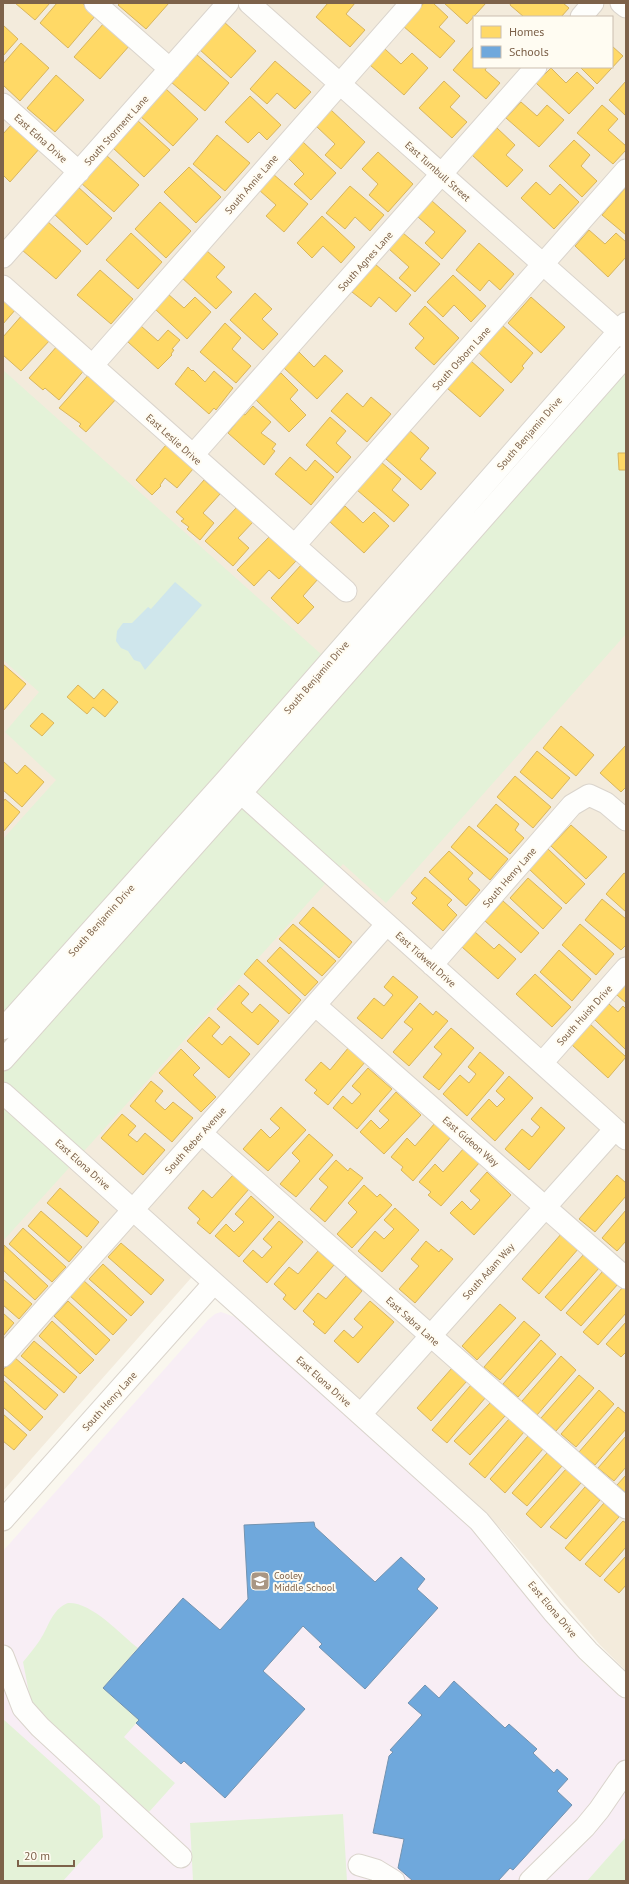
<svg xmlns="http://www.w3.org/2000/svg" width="629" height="1884" font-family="'PT Sans',sans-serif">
<rect width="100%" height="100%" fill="#faf7ee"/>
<path fill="#f3ebdc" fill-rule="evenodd" d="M3,3H626L625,1670L600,1645L504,1532L446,1476L206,1261L3,1491ZM474,17H612V67H474Z"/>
<path fill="#f8eef5" d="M221,1312L235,1317L461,1518L502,1563L572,1650L584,1664L626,1700V1881H3V1551L208,1320L215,1314Z"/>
<path fill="#e4f2d8" d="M605,333L626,351V634L386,903L343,864L3,1241V839L56,780L5,732L39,692L3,660V370L321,654Z
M68,1603C92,1602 120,1634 138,1648L103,1688L139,1720L124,1737L175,1783L149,1812L40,1713L30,1698L23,1662C29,1655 35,1647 40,1640C49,1626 52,1609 68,1603Z
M3,1719L100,1806L103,1837L63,1881H3Z
M343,1814L347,1881H193L190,1823Z
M626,1837V1881H587Z"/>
<path fill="#cfe6ec" d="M175,582L202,605L145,670L140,662L134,660L128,651L121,648L116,641L117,631L123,623H132L148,607L151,609Z"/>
<path fill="#ffd966" stroke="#d8b55e" d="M15,3H50L35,20Z
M57,3H82L96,15L68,48L40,23Z
M120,3H169L146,29L118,5Z
M328,3H355L346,14L365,30L350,47L316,17Z
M424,3H433L448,17L439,27L455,41L440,58L403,26Z
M444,3H486L467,24Z
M511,3H563L569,8L561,17H524L510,5Z
M223,21L256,51L231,78L199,49Z
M104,23L130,45L100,79L74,57Z
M3,25L18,39L3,56Z
M21,43L49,68L20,101L3,85V64Z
M474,46V67H487L485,70L500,83L486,99L453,70Z
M612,46L623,56L597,84L580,67H612Z
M385,49L401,64L412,53L428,68L404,95L370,65Z
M196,54L229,83L205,111L171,82Z
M275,61L311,92L295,109L277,93L267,104L250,89Z
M551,68L566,83L577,72L594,88L569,114L536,83Z
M56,75L84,100L55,132L27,108Z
M444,81L460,96L450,107L467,122L452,138L419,108Z
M626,81V116L609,100Z
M165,88L198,119L173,146L139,115Z
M250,96L281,125L267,140L259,132L248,143L225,122Z
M521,102L537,116L547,105L564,120L539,147L506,118Z
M602,105L618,119L608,130L626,146V150L613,164L577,133Z
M331,110L365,142L341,169L325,155L335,144L316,126Z
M137,120L170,150L144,177L112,147Z
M12,124L40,148L10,182L3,175V134Z
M497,128L515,145L506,155L523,170L507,187L472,155Z
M217,135L250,163L225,191L193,164Z
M574,140L590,155L581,166L597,181L582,197L549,166Z
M303,142L336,173L311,200L294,184L304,174L288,158Z
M378,152L413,184L388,212L369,195L378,184L362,169Z
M106,155L139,185L114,212L81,183Z
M189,167L221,197L196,223L164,192Z
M273,174L308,204L284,232L266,216L276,205L259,190Z
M536,182L550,195L560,184L579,202L554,229L521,198Z
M77,186L112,218L87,245L53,213Z
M350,186L384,215L370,231L355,217L345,229L326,213Z
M626,187V235L602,215Z
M432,201L466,231L442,259L425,243L435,232L418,217Z
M160,202L191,231L166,258L135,229Z
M322,216L355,247L341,263L323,246L312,258L297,243Z
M47,221L81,251L56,279L22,250Z
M589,230L605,244L616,233L626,242V257L608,277L575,246Z
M131,233L162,262L138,289L106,260Z
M403,233L440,264L415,292L399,278L409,267L389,249Z
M479,243L514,274L500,290L489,280L480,291L456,270Z
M206,250L225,267L216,277L232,292L216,309L181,277Z
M375,264L411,295L396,312L379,297L371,307L352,292Z
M100,270L133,299L111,324L77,295Z
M453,275L486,306L471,322L454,305L443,317L427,302Z
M255,293L272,309L262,319L278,334L263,350L230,320Z
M168,294L184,308L195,297L211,312L187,339L155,309Z
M531,297L565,327L541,353L508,323Z
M3,298L16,309L3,324Z
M425,306L459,338L434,365L415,348L424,338L409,324Z
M23,314L51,339L21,371L3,355V337Z
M225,323L241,338L232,349L251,366L236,383L200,352Z
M502,325L533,353L522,366L524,368L511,383L478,352Z
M141,326L158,341L168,330L180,340L172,349L174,350L171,354L172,355L158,369L128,342Z
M58,345L86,368L59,400L45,388L43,390L29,378Z
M299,352L314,367L325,355L343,371L317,399L284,368Z
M471,361L504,390L480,417L447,388Z
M188,367L192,371L193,370L205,382L214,371L233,388L216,410L214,408L209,414L175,384Z
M91,372L117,398L86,432L79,426L81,424L59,408Z
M281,373L298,390L290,399L306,415L289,432L255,399Z
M347,393L363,407L371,397L391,414L367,442L331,411Z
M253,406L271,422L261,433L276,444L272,449L275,451L264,465L228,433L243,414L245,415Z
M330,417L346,431L336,443L351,457L337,473L306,445Z
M410,431L429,448L420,459L436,473L421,490L386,459Z
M166,445L193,469L177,488L165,478L160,485L161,486L152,495L136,480Z
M618,453H626V470H619Z
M290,457L306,471L315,460L334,477L311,505L275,474Z
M381,462L401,479L392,490L409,505L394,522L357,490Z
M204,480L220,494L203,513L214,523L200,540L187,529L189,527L181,521L184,519L176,512Z
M345,506L363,523L374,512L389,526L364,553L330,522Z
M237,507L253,522L238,538L249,548L233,566L205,541Z
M270,536L296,561L279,579L269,570L254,586L237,570Z
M302,564L318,579L303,596L314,607L298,624L271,598Z
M3,664L26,684L3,711Z
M78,685L94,699L103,689L118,702L105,717L93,707L87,714L67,697Z
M42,713L54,723L42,736L30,726Z
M561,726L594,755L576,776L543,748Z
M626,745V787L621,792L600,773Z
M537,751L570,778L552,799L520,772Z
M3,761L17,774L25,765L44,782L22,807L3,790Z
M515,776L551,807L533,828L497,797Z
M5,799L20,812L3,832V802Z
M496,804L519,824L515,830L524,838L510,854L477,826Z
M571,825L607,857L586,879L551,846Z
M469,826L508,859L490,880L451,847Z
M548,849L585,884L566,904L529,869Z
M449,851L473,873L468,879L480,890L466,906L429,872Z
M624,873L626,874V912L606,894Z
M425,877L452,900L447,905L457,915L443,931L412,903L417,898L411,893Z
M528,878L562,908L543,929L510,898Z
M602,899L626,919V945L621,950L585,920Z
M503,901L539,933L521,953L485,921Z
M313,907L352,942L339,958L299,923Z
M293,924L336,961L322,976L279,939Z
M580,924L614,954L596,975L562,945Z
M475,932L494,949L499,944L516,959L498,979L462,947Z
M280,947L318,982L305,996L267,961Z
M559,950L591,979L572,1001L540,972Z
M257,959L301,1000L289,1014L244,974Z
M535,974L571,1007L552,1027L516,994Z
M393,976L418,997L382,1039L357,1018L374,998L384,1006L393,995L384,987Z
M626,983V1003L616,994Z
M239,985L249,994L241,1003L252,1013L260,1004L279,1021L258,1045L217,1009Z
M420,1003L433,1015L436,1011L448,1021L409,1066L393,1052L413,1029L404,1022Z
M609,1004L618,1012L623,1006L626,1009V1050L594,1019Z
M209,1017L220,1027L212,1036L222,1045L230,1036L250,1054L229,1078L187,1041Z
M589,1023L626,1057L608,1078L571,1044Z
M451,1028L474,1048L439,1090L423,1077L442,1054L434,1047Z
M349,1047L366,1061L328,1105L314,1093L317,1090L305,1080L321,1062L330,1070Z
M181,1049L200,1068L193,1075L216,1097L201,1112L159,1073Z
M480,1052L504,1073L467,1116L443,1094L460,1075L469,1083L476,1074L468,1067Z
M368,1068L392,1089L357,1129L333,1108L343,1096L352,1104L361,1094L352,1086Z
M509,1076L533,1098L495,1141L471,1119L489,1099L497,1107L505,1099L496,1091Z
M151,1081L163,1091L155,1101L165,1110L173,1102L193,1118L172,1142L130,1106Z
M396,1092L421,1115L384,1154L360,1132L371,1120L380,1129L389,1120L379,1111Z
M281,1107L306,1130L268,1171L243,1149L261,1129L270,1138L280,1128L270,1119Z
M541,1107L565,1128L529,1170L505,1149L522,1129L532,1137L540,1127L531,1119Z
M122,1114L136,1126L128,1135L137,1142L145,1133L165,1150L143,1175L101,1138Z
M435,1123L451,1137L413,1181L401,1170L403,1167L391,1157L407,1138L415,1146Z
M309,1134L333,1155L296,1197L280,1184L300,1161L292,1153Z
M464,1148L480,1162L441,1206L428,1195L431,1192L419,1182L435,1164L443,1172Z
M336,1160L348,1171L350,1168L363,1178L325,1222L310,1209L328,1187L319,1179Z
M487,1172L511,1195L474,1235L450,1213L462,1201L471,1210L480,1200L470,1191Z
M233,1175L249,1189L210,1234L197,1223L200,1219L188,1208L203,1190L212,1198Z
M617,1175L626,1183V1196L595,1232L579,1219Z
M364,1185L377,1197L380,1194L392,1205L352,1248L337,1234L357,1212L348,1203Z
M60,1188L99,1222L87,1237L47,1203Z
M251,1196L274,1217L239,1257L215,1236L226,1224L234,1232L244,1222L235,1214Z
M395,1208L419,1230L382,1272L358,1251L375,1231L384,1239L394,1229L384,1220Z
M626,1210V1241L617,1251L602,1238Z
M41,1211L82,1247L69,1262L28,1226Z
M279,1221L303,1242L267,1283L243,1261L253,1250L262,1258L272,1247L263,1239Z
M23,1228L66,1267L52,1282L9,1244Z
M562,1233L579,1248L539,1294L522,1279Z
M426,1241L439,1252L441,1249L453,1259L415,1303L399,1289L419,1266L411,1259Z
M121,1243L164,1280L151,1295L108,1257Z
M4,1245L48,1286L35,1300L3,1270Z
M318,1251L334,1265L295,1310L283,1299L286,1295L274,1284L289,1267L298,1274Z
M585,1253L600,1267L561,1311L545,1297Z
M103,1264L144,1302L131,1316L89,1279Z
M603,1271L618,1284L581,1326L566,1313Z
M346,1276L362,1291L325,1334L313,1324L315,1322L303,1311L318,1293L326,1299Z
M3,1279L32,1304L19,1319L3,1305Z
M83,1280L127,1320L113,1335L69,1295Z
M623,1287L626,1290V1313L598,1345L583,1332Z
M68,1301L110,1340L96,1355L54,1316Z
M370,1301L394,1322L358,1363L334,1341L344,1330L353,1338L363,1327L354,1319Z
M500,1304L516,1318L477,1360L462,1346Z
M3,1313L14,1323L3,1336Z
M52,1321L94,1360L80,1374L39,1336Z
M524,1321L540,1335L500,1380L484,1367Z
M626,1322V1352L621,1357L606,1344Z
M541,1340L556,1354L518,1397L503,1384Z
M34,1341L77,1377L64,1393L21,1356Z
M561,1356L576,1370L537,1415L522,1401Z
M14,1357L58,1395L45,1410L3,1374V1370Z
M452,1368L467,1381L431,1421L417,1408Z
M579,1375L594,1388L556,1431L541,1418Z
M3,1380L43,1417L30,1431L3,1407Z
M471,1385L486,1397L447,1443L432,1430Z
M599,1390L614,1404L576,1447L561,1434Z
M491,1402L505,1416L470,1455L454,1441Z
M618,1407L626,1414V1429L595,1465L579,1452Z
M3,1414L27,1435L14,1450L3,1441Z
M509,1419L524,1432L485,1478L469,1464Z
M528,1436L543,1449L505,1493L490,1479Z
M626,1436V1467L614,1481L598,1468Z
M547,1453L562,1466L527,1506L512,1493Z
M566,1469L581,1483L541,1528L526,1514Z
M626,1475V1493L617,1485Z
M585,1487L600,1500L566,1539L550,1527Z
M604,1503L619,1517L580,1561L565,1548Z
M623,1521L626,1523V1547L600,1577L585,1564Z
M626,1556V1585L619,1593L604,1580Z"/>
<path fill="#6fa8dc" stroke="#7393b0" d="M314,1522L315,1527L375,1582L401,1557L425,1579L417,1589L438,1608L365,1689L319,1647L322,1644L303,1626L263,1671L305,1709L225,1798L184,1761L181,1764L136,1723L139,1720L103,1688L183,1598L220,1630L248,1599L244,1525Z
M454,1681L505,1728L509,1724L537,1749L533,1753L554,1773L557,1769L568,1779L557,1791L572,1805L513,1870L510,1868L498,1881H413L398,1868L404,1839L373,1833L389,1756L393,1752L390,1750L422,1715L408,1703L425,1685L439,1698Z"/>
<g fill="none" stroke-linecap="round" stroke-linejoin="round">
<defs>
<path id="minor" d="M95,3L170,69
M249,3L626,338
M621,3L626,7
M581,17L593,3
M3,104L79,172
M3,257L228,3
M3,286L346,591
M92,366L411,3
M193,455L536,67
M295,545L626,170
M231,784L626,1139
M432,965L572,805L589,795L606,803L626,820
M315,1005L626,1278
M3,1029L226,780L626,323
M3,1060L241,793L626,356
M542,1063L626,968
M3,1093L479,1521L553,1612L588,1651L626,1687
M201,1133L626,1508
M3,1356L387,924
M361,1414L615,1129
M3,1520L214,1283
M3,1656L23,1708L40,1727L181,1857
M359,1865L376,1870L394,1881
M530,1881L585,1827L599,1810L626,1771"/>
</defs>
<use href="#minor" stroke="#dad4cc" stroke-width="23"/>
<use href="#minor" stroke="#fefefc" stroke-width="21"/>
</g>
<defs>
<symbol id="school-square" viewBox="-11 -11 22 22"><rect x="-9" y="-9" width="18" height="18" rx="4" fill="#a99683" stroke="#fffcf2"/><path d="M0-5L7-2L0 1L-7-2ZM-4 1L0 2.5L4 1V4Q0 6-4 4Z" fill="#fff"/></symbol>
</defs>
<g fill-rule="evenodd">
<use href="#school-square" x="249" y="1570" width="22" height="22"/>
</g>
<g text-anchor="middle" stroke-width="4" stroke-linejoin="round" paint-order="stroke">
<g font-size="10" fill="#7d624a" stroke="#fffcf2">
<text transform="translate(116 130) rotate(-48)" y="4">South Storment Lane</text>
<text transform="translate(41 138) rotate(42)" y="4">East Edna Drive</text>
<text transform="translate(438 171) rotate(42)" y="4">East Turnbull Street</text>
<text transform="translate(251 184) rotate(-49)" y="4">South Annie Lane</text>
<text transform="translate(365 261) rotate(-48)" y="4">South Agnes Lane</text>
<text transform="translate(461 358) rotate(-48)" y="4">South Osborn Lane</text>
<text transform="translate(529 433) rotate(-49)" y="4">South Benjamin Drive</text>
<text transform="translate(174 439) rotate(42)" y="4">East Leslie Drive</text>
<text transform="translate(316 677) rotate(-49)" y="4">South Benjamin Drive</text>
<text transform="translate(509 877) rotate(-49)" y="4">South Henry Lane</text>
<text transform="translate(101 920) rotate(-48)" y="4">South Benjamin Drive</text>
<text transform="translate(426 959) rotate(42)" y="4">East Tidwell Drive</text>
<text transform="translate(584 1015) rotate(-48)" y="4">South Huish Drive</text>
<text transform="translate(195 1140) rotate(-48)" y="4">South Reber Avenue</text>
<text transform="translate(471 1141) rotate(41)" y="4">East Gideon Way</text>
<text transform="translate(83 1164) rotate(42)" y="4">East Elona Drive</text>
<text transform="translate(488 1271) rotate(-48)" y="4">South Adam Way</text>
<text transform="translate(413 1321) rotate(42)" y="4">East Sabra Lane</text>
<text transform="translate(324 1381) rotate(42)" y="4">East Elona Drive</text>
<text transform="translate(109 1401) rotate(-48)" y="4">South Henry Lane</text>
<text transform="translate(553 1609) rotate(50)" y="4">East Elona Drive</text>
</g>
<g font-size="10" fill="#7d624a" stroke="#fffcf2" text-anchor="start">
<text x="274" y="1579">Cooley<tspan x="274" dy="12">Middle School</tspan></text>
</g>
</g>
<rect width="629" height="1884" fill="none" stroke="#7d624a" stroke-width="8"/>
<rect x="473" y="16" width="140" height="52" fill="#fffcf2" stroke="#cbbeaf"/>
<rect x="481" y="26" width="20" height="12" fill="#ffd966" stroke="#cbbeaf"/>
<text x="509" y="36" font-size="12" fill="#7d624a">Homes</text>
<rect x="481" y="46" width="20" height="12" fill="#6fa8dc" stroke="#cbbeaf"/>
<text x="509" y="56" font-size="12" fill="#7d624a">Schools</text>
<path d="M18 1860v6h56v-6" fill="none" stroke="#7d624a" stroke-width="2"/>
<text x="24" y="1860" font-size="12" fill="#7d624a" stroke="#fffcf2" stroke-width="3" paint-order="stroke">20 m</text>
</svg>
